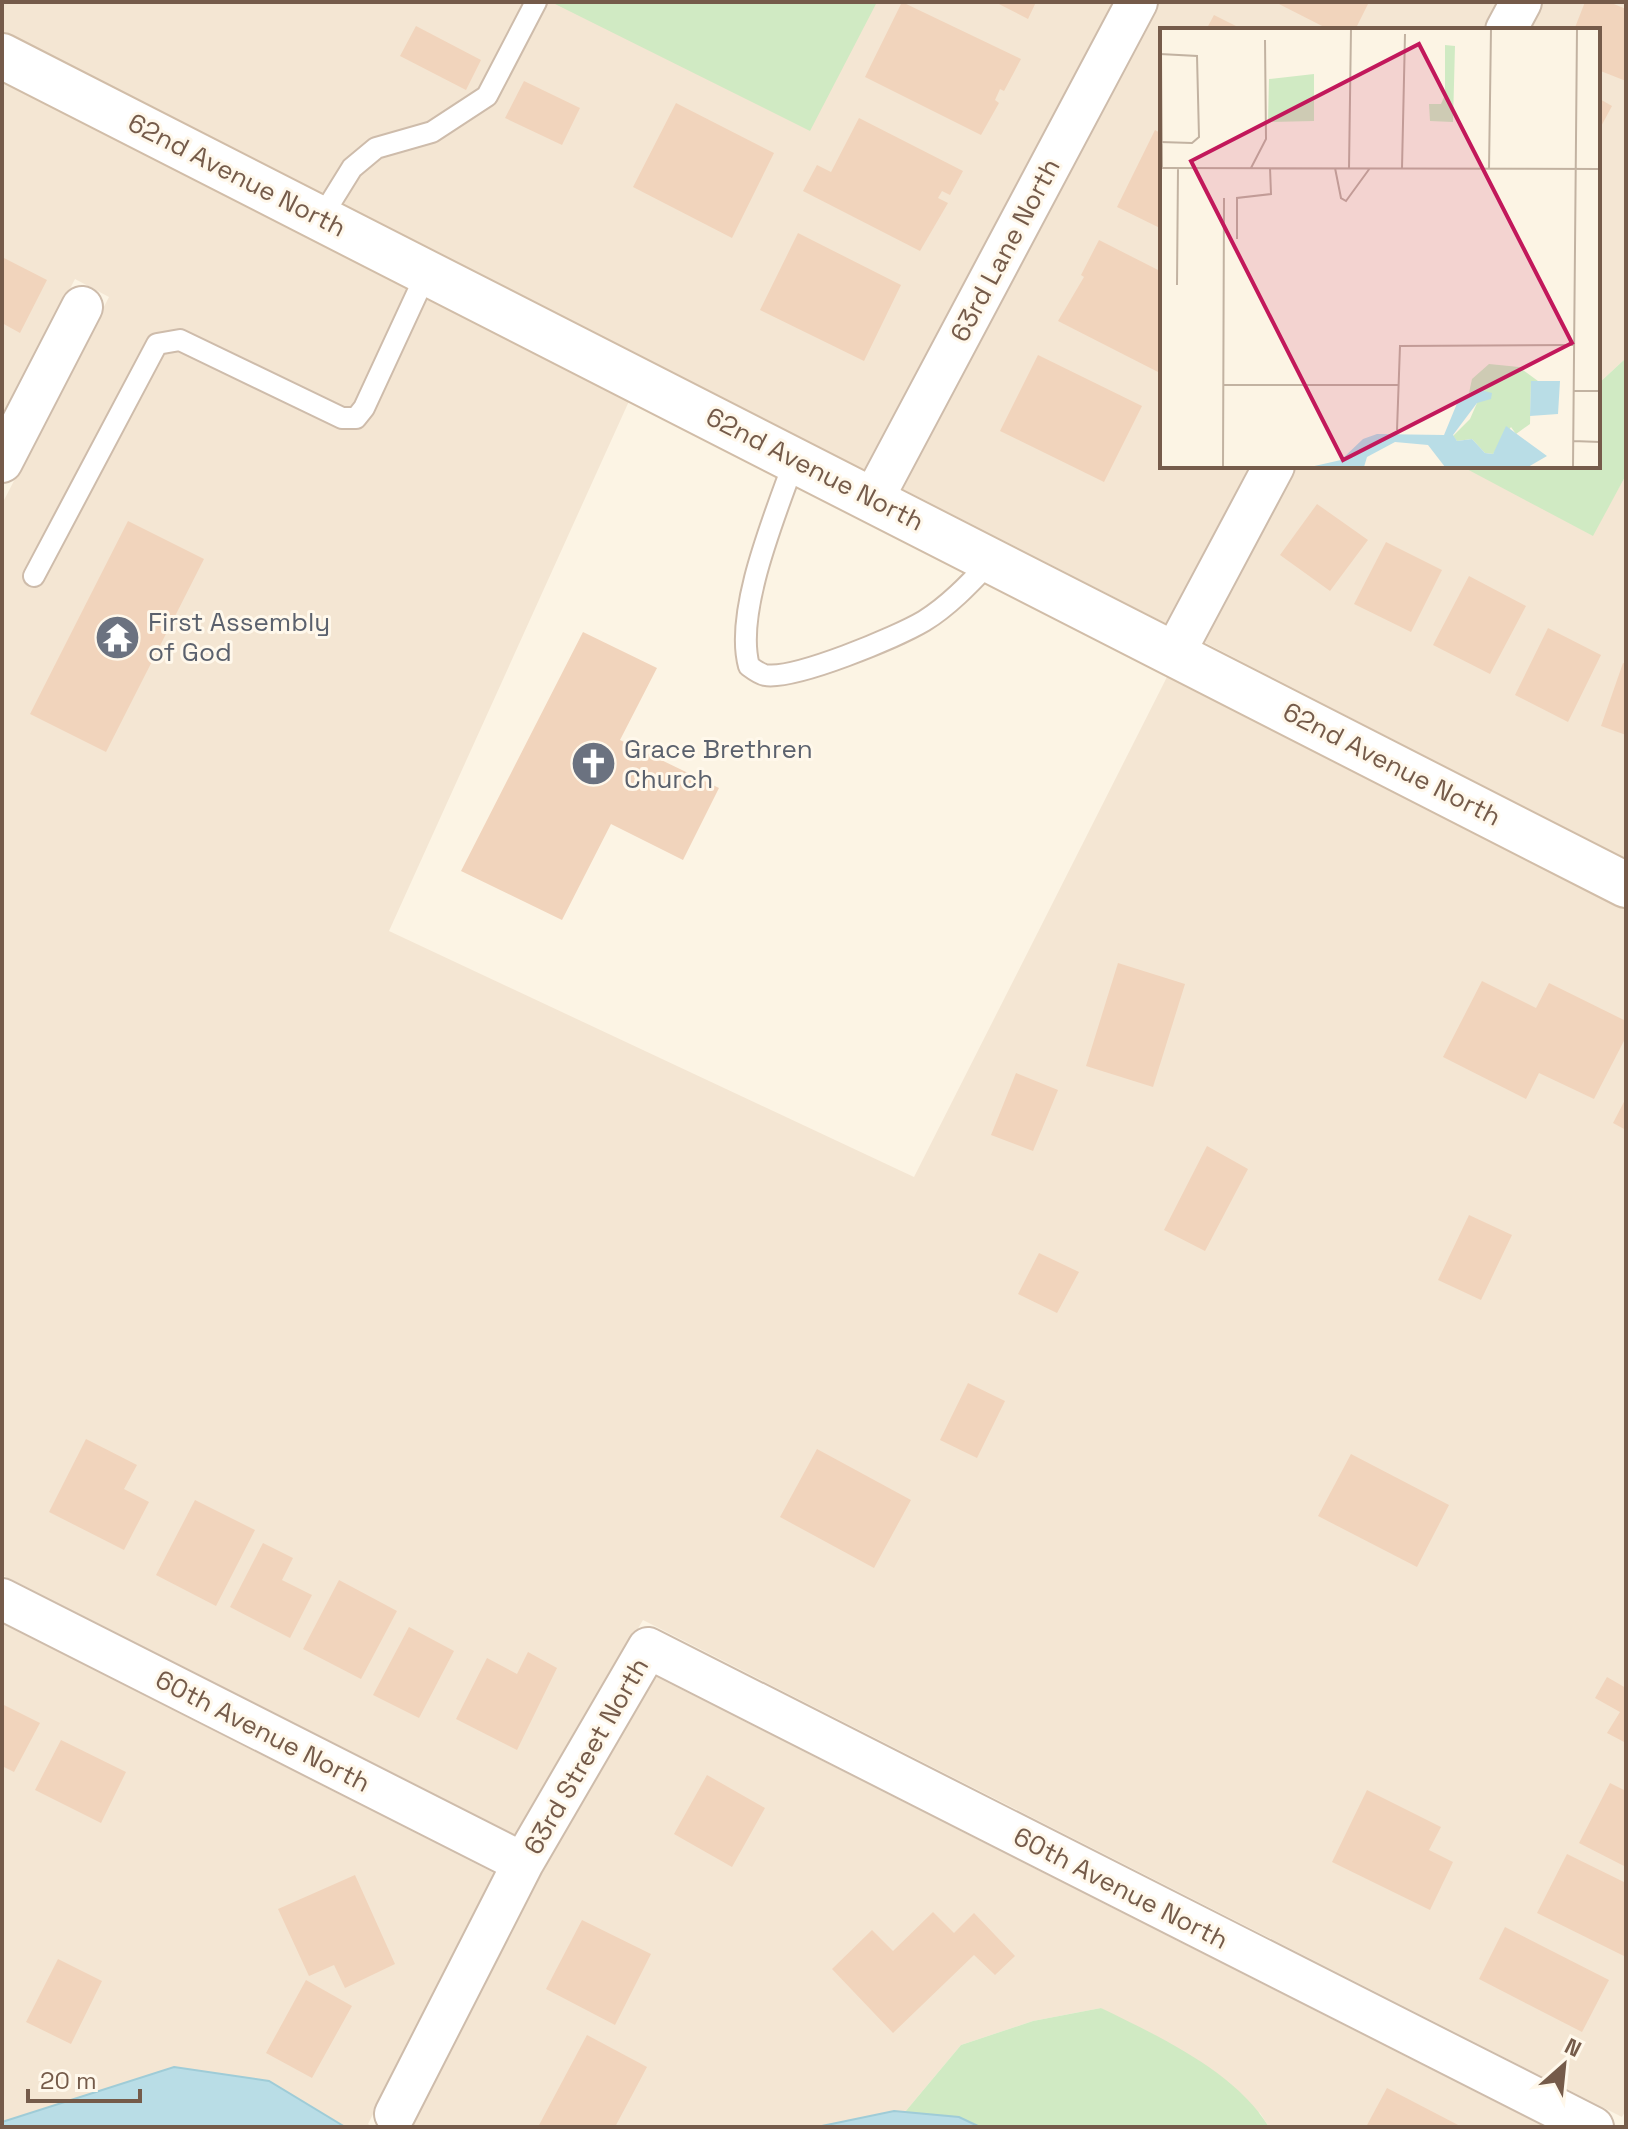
<svg xmlns="http://www.w3.org/2000/svg" width="1628" height="2129" font-family="'Space Grotesk',sans-serif">
<rect width="100%" height="100%" fill="#fcf4e4"/>
<path fill="#f4e6d3" d="M2,2H1115L866,471L2,32Z
M1158,2H1499L1484,30H1162V466H1251L1167,624L901,488Z
M1543,2H1626V358L1598,384V30H1528Z
M2,80L630,399L389,931L914,1177L1169,673L1626,909V2110L1622,2117L643,1620L517,1836L2,1575V504L109,297L75,279L2,420Z
M1295,466H1464L1592,535L1626,475V860L1202,641Z
M2,1623L496,1874L368,2124L372,2127H345L269,2081L174,2067L2,2122Z
M655,1676L1545,2127H1269L1260,2113L1101,2008L1033,2021L961,2045L905,2112L894,2111L817,2127H410L540,1873Z"/>
<path fill="#d0eac3" d="M551,2H877L810,131Z
M1626,358V475L1593,536L1463,467L1598,466V384Z
M1101,2008C1158,2036 1235,2071 1269,2127H980L959,2117L905,2112L961,2045L1033,2021Z"/>
<path fill="#b9dde6" stroke="#9fccd7" stroke-width="2" d="M174,2067L269,2081L345,2127H2V2122Z
M894,2111L959,2117L980,2127H817Z"/>
<path fill="#f1d4bc" d="M902,2L1021,59L1004,91L1000,89L995,100L999,103L981,135L865,77Z
M995,2H1036L1028,19Z
M1275,2H1369L1355,30H1330Z
M1585,2H1609L1626,9V81L1598,70V30H1574Z
M1214,15L1244,30H1206Z
M416,26L481,60L466,90L400,56Z
M524,81L580,108L562,145L505,118Z
M1598,98L1612,106L1598,132Z
M676,103L774,153L732,238L633,187Z
M859,118L963,171L950,195L942,191L938,198L948,203L920,251L803,191L817,165L831,172Z
M1155,130L1162,134V229L1117,207Z
M798,233L901,285L864,361L760,310Z
M1099,240L1162,272V374L1058,321L1084,277L1081,275Z
M4,258L47,280L20,333L2,323Z
M1038,355L1142,406L1104,482L1000,431Z
M1317,504L1368,540L1330,591L1280,555Z
M128,521L204,559L106,752L30,714Z
M1386,542L1442,570L1411,632L1354,604Z
M1469,576L1526,606L1490,674L1433,645Z
M1548,628L1601,655L1568,722L1515,695Z
M583,632L657,668L620,740L719,788L683,860L611,824L562,920L461,871Z
M1623,663L1626,664V735L1601,726Z
M1118,963L1185,984L1153,1087L1086,1066Z
M1482,981L1536,1008L1549,983L1626,1021V1037L1594,1099L1539,1073L1526,1099L1443,1057Z
M1016,1073L1058,1090L1033,1151L991,1135Z
M1626,1098V1130L1613,1123Z
M1207,1146L1248,1169L1205,1251L1164,1230Z
M1469,1215L1512,1235L1481,1300L1438,1280Z
M1039,1253L1079,1272L1057,1313L1018,1294Z
M968,1383L1005,1401L977,1458L940,1440Z
M86,1439L137,1465L124,1489L149,1502L124,1550L49,1512Z
M817,1449L911,1500L874,1568L780,1517Z
M1351,1454L1449,1505L1417,1567L1318,1516Z
M195,1500L255,1530L216,1606L156,1575Z
M263,1543L293,1558L282,1580L312,1595L290,1638L230,1607Z
M339,1580L397,1611L361,1679L303,1649Z
M409,1627L454,1651L419,1718L373,1695Z
M528,1652L557,1668L517,1750L456,1719L487,1658L517,1674Z
M1607,1677L1626,1688V1743L1607,1733L1620,1712L1595,1698Z
M2,1704L40,1723L14,1772L2,1766Z
M61,1740L126,1772L101,1823L35,1790Z
M707,1775L765,1808L732,1867L674,1834Z
M1610,1783L1626,1791V1867L1579,1843Z
M1367,1790L1441,1827L1429,1850L1453,1862L1430,1910L1332,1862Z
M1567,1854L1626,1883V1957L1537,1913Z
M355,1875L395,1964L345,1988L334,1965L309,1976L278,1909Z
M933,1912L954,1933L974,1913L1015,1956L995,1975L974,1955L893,2033L832,1969L872,1930L893,1951Z
M582,1920L651,1954L615,2025L546,1989Z
M1505,1927L1609,1980L1582,2032L1479,1979Z
M58,1959L102,1981L71,2044L26,2022Z
M306,1980L352,2006L312,2078L266,2053Z
M587,2035L647,2067L615,2127H538Z
M1387,2088L1462,2127H1366Z"/>
<g fill="none" stroke-linecap="round" stroke-linejoin="round">
<defs>
<path id="lane" d="M321,218L352,168L376,148L432,132L487,96L536,2
M795,459C776,513 734,612 749,666C753,669 760,674 765,675C795,680 897,637 924,621C950,605 972,581 993,559
M34,576L157,344L180,340L342,418H356L364,408L427,272"/>
<path id="street" d="M1506,30L1521,2
M2,462L82,307
M873,499L1137,2
M1175,652L1274,466
M2,1599L523,1863
M395,2114L523,1863L648,1648L1593,2127"/>
<path id="secondary" d="M2,56L1626,885"/>
</defs>
<use href="#lane" stroke="#cebcab" stroke-width="24"/>
<use href="#street" stroke="#cebcab" stroke-width="44"/>
<use href="#secondary" stroke="#d1bda8" stroke-width="48"/>
<use href="#lane" stroke="#fff" stroke-width="20"/>
<use href="#street" stroke="#fff" stroke-width="40"/>
<use href="#secondary" stroke="#fff" stroke-width="44"/>
</g>
<defs>
<symbol id="temple-disc" viewBox="-11 -11 22 22"><circle r="9.5" fill="#6b7280" stroke="#fff8eb"/><path d="M0-6L5-2H3V0L6.5 2.5H4V6H1.5V3h-3V6H-4V2.5H-6.5L-3 0V-2H-5Z" fill="#fff"/></symbol>
<symbol id="church-disc" viewBox="-11 -11 22 22"><circle r="9.5" fill="#6b7280" stroke="#fff8eb"/><path d="M-1.2-6h2.4v3.5h3.3v2.4h-3.3V6h-2.4V-.1h-3.3v-2.4h3.3Z" fill="#fff"/></symbol>
</defs>
<g fill-rule="evenodd">
<use href="#temple-disc" x="92" y="612" width="51" height="51"/>
<use href="#church-disc" x="568" y="738" width="51" height="51"/>
</g>
<g text-anchor="middle" stroke-width="6" stroke-linejoin="round" paint-order="stroke">
<g font-size="26" fill="#755b4a" stroke="#fff8eb">
<text transform="translate(237 175) rotate(27)" y="9">62nd Avenue North</text>
<text transform="translate(1005 250) rotate(-62)" y="9">63rd Lane North</text>
<text transform="translate(815 469) rotate(27)" y="9">62nd Avenue North</text>
<text transform="translate(1392 764) rotate(27)" y="9">62nd Avenue North</text>
<text transform="translate(263 1731) rotate(27)" y="9">60th Avenue North</text>
<text transform="translate(586 1756) rotate(-60)" y="9">63rd Street North</text>
<text transform="translate(1121 1888) rotate(27)" y="9">60th Avenue North</text>
</g>
<g font-size="26" fill="#5b616d" stroke="#fff8eb" text-anchor="start">
<text x="148" y="631">First Assembly<tspan x="148" dy="30">of God</tspan></text>
<text x="624" y="758">Grace Brethren<tspan x="624" dy="30">Church</tspan></text>
</g>
</g>
<g transform="translate(1160 28)">
<rect width="440" height="440" fill="#fcf4e4"/>
<path d="M285,17L295,18L293,94L270,93L269,76H281L285,67ZM154,46V93L108,94L109,51ZM329,336L359,339L378,353L371,354L370,396L356,406L351,399L333,426L325,425L312,411L297,413L293,408L310,391L317,375V361L309,365L312,351Z" fill="#d0eac3"/>
<path d="M371,353H400L398,386L370,388ZM317,361L332,365L331,371L317,375L293,407L297,413L312,411L325,425L333,426L346,398L387,428L368,439H285L268,417L235,414L207,429L204,439H150L181,432L203,411L217,406L284,407L298,373Z" fill="#b9dde6"/>
<path fill="none" stroke="#c2b2a1" stroke-width="2" d="M0,26L37,28L39,109L32,115L0,114M1,26L2,140M0,140L440,141M91,140L106,111L105,12M175,140L181,170L186,173L210,140M189,140L191,1M242,140L245,6M329,141L331,1M77,211V170L111,166L110,140M17,257L18,140M64,357H238M414,363H440M237,402L240,318L413,317M413,413L440,414M63,439L64,170M413,439L417,1"/>
<path fill="#c2185b" fill-opacity="0.15" stroke="#c2185b" stroke-width="4" d="M259,16L412,315L183,432L31,133Z"/>
<rect width="440" height="440" fill="none" stroke="#755b4a" stroke-width="4"/>
</g>
<rect width="1628" height="2129" fill="none" stroke="#755b4a" stroke-width="8"/>
<g transform="translate(1564 2065) rotate(27)" stroke="#fff8eb" stroke-width="6" paint-order="stroke">
<path d="M0-6L14 30L0 20L-14 30Z" fill="#755b4a"/>
<text y="-12" font-size="22" font-weight="bold" text-anchor="middle" fill="#755b4a">N</text>
</g>
<path d="M28 2089v12h112v-12" fill="none" stroke="#755b4a" stroke-width="4"/>
<text x="40" y="2089" font-size="24" fill="#755b4a" stroke="#fff8eb" stroke-width="6" paint-order="stroke">20 m</text>
</svg>
